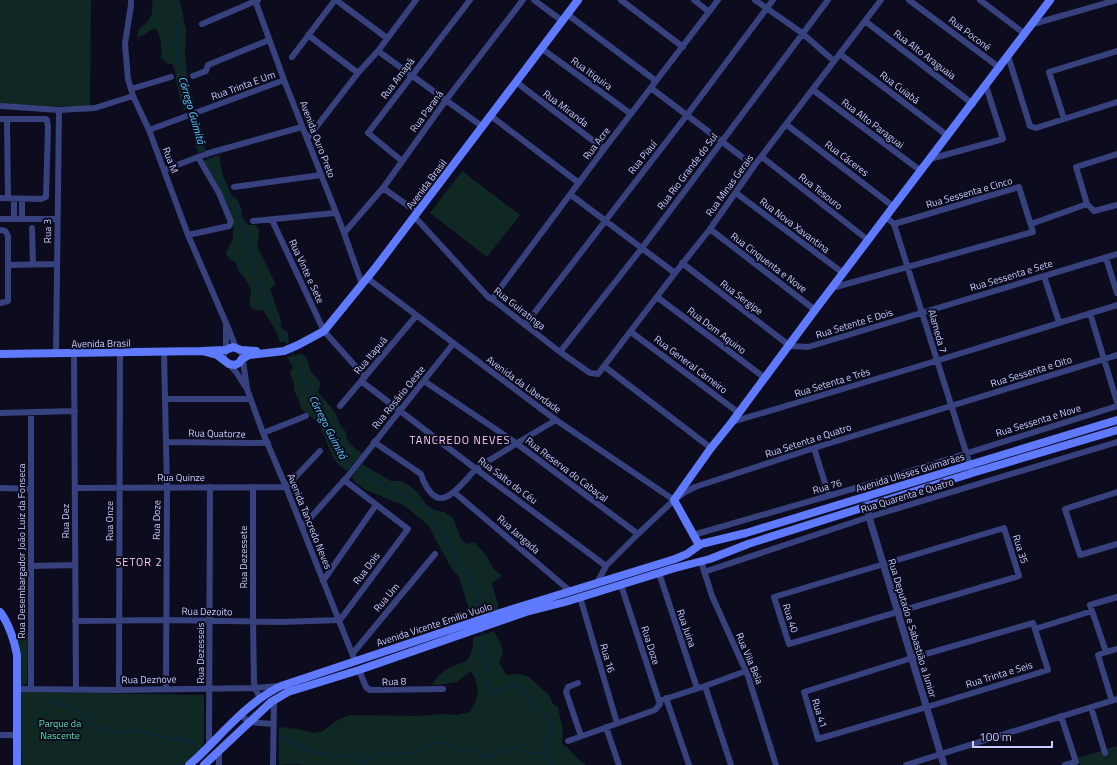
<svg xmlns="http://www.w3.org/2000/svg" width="1117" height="765" font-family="'Titillium Web',sans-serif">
<rect width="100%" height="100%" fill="#0c0c1e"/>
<path fill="#0f2823" d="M0,0H91L90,107L0,105Z
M152,0H180L186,31L185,53L187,75L195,108L184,110C181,102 179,94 177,85C175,76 177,73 172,64H168L161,58C162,46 161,38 156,28C149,30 145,36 137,37L139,29C150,21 154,15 152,0Z
M196,118C200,129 200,140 206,150L199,153L196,148L190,120Z
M219,155L222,173L232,196L237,199L242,211V216L245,222L249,225H256L259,229V235L257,246L276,285L270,288L282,324L280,326L288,333L289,342H280L276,331L263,310H256L250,307C249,300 250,299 251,294C252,285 243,277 239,271C237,269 237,265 235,262L229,259L226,253C228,248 233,241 233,236C236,212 216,180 203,161Z
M462,171L520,215L487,257L430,213Z
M301,354L306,357L311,372L321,383L318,392L335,412L340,425L346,432C346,443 353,447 362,453L347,471L339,465L332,456L321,428L315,420L302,410L298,398L294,391V383L290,373L293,367L287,357Z
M362,464L391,481H401L410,486L417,492L427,505L435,510L444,512L453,518L461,539L466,544L474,542L486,555L493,568L502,576L492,583L499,609L472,619L459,577L452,569L439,546L428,525L405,506L364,489L356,483L352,477Z
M494,631L501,645L503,653L499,662L506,675L520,674L529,677L549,695L553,704L558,707L563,731L562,744L567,747L578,759L586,765H304L297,764L279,765V727L298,729L314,733L323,731L336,721L350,715L418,716L442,714L456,715L470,712C479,696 481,687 471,671L457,682L432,686C436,676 445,669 456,665C458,664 463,663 465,662C471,657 474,646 473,638Z
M28,633L27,683L23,686L19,684L14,636Z
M24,692L204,695V741L201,750L183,765H22L19,697V693Z
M1117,746V765H1080L1078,758Z"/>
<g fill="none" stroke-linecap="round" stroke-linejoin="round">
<path stroke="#0a273f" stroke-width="1.5" d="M177,0L179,5L176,47L191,112
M192,116L198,141L206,153
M207,156L238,209L242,229L255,256V274L288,345
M291,351L343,461L354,467
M357,469L426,508L480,593L479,617
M481,630L484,643L485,681L493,693L517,683L552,724L545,749L553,765
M45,700L86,713L89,715L92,725L103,728L118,733L137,730L162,736L170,741L177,738L193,742
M279,736L316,753L325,752L332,758L353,755L361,763L378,755L410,753L438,743H448L463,750H473L484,758L517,747L528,754L546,752"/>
<path stroke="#36417e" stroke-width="6" d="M131,0V5L125,44L128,79L133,96L149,130L188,235L226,323L235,345L242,354L247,389L263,433L286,487L355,661
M255,0L284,80L344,233L362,284
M336,0L387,38
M534,0L561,20
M621,0L683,47
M694,0L709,12
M755,0L802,33L834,61
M909,0L1000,68
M980,0L1025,34
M567,14L656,81
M865,21L973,104
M202,24L258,0
M1033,24L1117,0
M308,35L358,73
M541,48L631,114
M378,51L483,127
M1117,51L1049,72L1064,119L1117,102
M840,54L948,136
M1008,56L1030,126L1036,128L1064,119
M292,57L335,0
M193,76L206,71L208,65L269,40
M516,82L604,149
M651,88L754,166
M131,89L171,77
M813,90L921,171
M0,106L59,110L95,108L133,96
M491,116L579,183
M0,119H46L47,120L48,127L46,197L41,199L0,198
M7,119L8,198
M787,125L894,207
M149,130L284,80
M307,139L358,73L378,51L416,0
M1117,154L1076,167L1087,204L1094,211L1117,205
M762,157L868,240
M930,159L1003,139L986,86
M402,161L368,133L470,0
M164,170L209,153L302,127
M234,187L321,175
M383,188L417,212
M736,193L843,273
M571,195L675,273
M414,216L489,298L492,299L560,352L590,373L598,374L675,273L710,229L754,166L881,0
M886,217L894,224L971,468
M0,219H57
M14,219V199
M22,219V199
M272,220L324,331L365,377
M253,221L335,213
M1031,224L1087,204
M32,228L33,264
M710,229L815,310
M0,230C5,230 6,231 8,236V301L0,303
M344,233L383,188L446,100L523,0
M188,235L229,226L231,222L219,193L198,157
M1106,258L1117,293
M682,263L790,346L808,347L1117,254
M9,265L57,264
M1044,276L1059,322
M367,278L556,420L674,500
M832,288L1033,232L1019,187L894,224
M657,297L765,378
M492,299L604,149L718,0
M1090,313L1117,402
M525,325L687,115L773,0
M226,326V350L224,355V359L236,372L245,386
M631,332L739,413
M164,352L167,487L166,689
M560,352L642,248L828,0
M56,353L59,110
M74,353L76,690
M605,367L711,448
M361,381L476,469L606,566
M424,381L516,443L638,534
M166,399H250
M340,406L416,316
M0,413L75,411
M31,413V688
M732,422L936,361L1117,305
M263,433L306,416
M166,442L268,443
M374,442L421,474C423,482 430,496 439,498C451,500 467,478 475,470C481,464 490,460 498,455C517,443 537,431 556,420
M814,448L829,496
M253,487V621L254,682L255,688L260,698
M0,488L30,489
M76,488L286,487L320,451
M454,492L570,591
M1117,492L1065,509L1080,555L1117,544
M302,527L348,476L453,344
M1004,528L1019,576L789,644L774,597Z
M693,535L866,485L1117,406
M701,561L712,596L748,676L776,765
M32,566L75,565
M704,572L869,517L1117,442
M659,573L697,688
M323,581L376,505
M597,583L606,566L638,534L674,500L685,492L695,487L814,448L1117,355
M580,597L617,723
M1117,597L1090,605L1106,652L1117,649
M75,621L165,620L280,622L340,620L408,529L344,480
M1033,623L1048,670L927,707L818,739L804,692L912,658Z
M1035,629L1092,611
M1106,652L1098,655L1112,701
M353,653L435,554
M359,670L366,687L370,690L443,689
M578,683L568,687L566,692L581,736
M705,686L731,765
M17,689L119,690L255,688L279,686
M119,690L120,352
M666,698L689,765
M659,701L705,686L746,671
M1091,707L1105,753
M241,715L249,722L273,724
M1061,716L1076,762L1065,765
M606,727L619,765
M0,735H17
M568,741L655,710L660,704L621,585
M209,747L210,487
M219,751V765
M273,765L274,700
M906,765L1117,699"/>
<path stroke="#36417e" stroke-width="7" d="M866,497L869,517L944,765"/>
<path stroke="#607aff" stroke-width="8" d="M202,351L217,355L229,364L235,365L239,363L242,359L249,355L284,351L298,345L324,331L376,267L578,0
M0,354L202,351L226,350L233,347L241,350L256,351
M699,545L674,500L711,448L732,422L815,310L1050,0
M0,612C10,625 14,640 17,655V765
M189,765L198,757C224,732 249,701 281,686L503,612L675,559L687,554L701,544L746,533L1117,420
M204,765L271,702L288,692L359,670L526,612L565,602L675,568L710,559L748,544L972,473L1117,430"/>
</g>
<g text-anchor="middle" stroke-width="4" stroke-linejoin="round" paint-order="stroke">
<g font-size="10" fill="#c9cdff" stroke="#0c0c1e">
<text transform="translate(970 33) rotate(37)" y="4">Rua Poconé</text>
<text transform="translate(925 54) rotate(37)" y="4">Rua Alto Araguaia</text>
<text transform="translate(592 73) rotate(36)" y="4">Rua Itiquira</text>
<text transform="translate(397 78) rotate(-53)" y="4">Rua Amapá</text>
<text transform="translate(243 85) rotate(-20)" y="4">Rua Trinta E Um</text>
<text transform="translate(900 87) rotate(37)" y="4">Rua Cuiabá</text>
<text transform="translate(566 108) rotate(37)" y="4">Rua Miranda</text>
<text transform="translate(426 111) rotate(-54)" y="4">Rua Paraná</text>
<text transform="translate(873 123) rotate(37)" y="4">Rua Alto Paraguai</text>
<text transform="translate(318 139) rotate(69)" y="4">Avenida Ouro Preto</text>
<text transform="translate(596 143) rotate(-53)" y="4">Rua Acre</text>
<text transform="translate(642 157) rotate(-52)" y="4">Rua Piauí</text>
<text transform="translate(847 158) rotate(37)" y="4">Rua Cáceres</text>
<text transform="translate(171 160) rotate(69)" y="4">Rua M</text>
<text transform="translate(687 171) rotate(-53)" y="4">Rua Rio Grande do Sul</text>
<text transform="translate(426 184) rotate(-53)" y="4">Avenida Brasil</text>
<text transform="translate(729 185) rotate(-54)" y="4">Rua Minas Gerais</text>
<text transform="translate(821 191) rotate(38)" y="4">Rua Tesouro</text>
<text transform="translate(969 192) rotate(-16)" y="4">Rua Sessenta e Cinco</text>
<text transform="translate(795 225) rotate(37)" y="4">Rua Nova Xavantina</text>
<text transform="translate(47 231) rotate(-90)" y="4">Rua 3</text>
<text transform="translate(769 262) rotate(37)" y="4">Rua Cinquenta e Nove</text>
<text transform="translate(307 271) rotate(65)" y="4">Rua Vinte e Sete</text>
<text transform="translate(1011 275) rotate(-17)" y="4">Rua Sessenta e Sete</text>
<text transform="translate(742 297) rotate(37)" y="4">Rua Sergipe</text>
<text transform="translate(520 308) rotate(38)" y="4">Rua Guiratinga</text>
<text transform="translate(854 323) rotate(-17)" y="4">Rua Setente E Dois</text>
<text transform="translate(717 330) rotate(37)" y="4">Rua Dom Aquino</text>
<text transform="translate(938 331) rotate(74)" y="4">Alameda 7</text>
<text transform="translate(101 343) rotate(-1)" y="4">Avenida Brasil</text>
<text transform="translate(370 355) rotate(-50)" y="4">Rua Itapuã</text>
<text transform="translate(691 364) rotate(37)" y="4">Rua General Carneiro</text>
<text transform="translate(1031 371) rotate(-17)" y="4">Rua Sessenta e Oito</text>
<text transform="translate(832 382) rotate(-17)" y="4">Rua Setenta e Três</text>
<text transform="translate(524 384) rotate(36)" y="4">Avenida da Liberdade</text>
<text transform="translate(398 397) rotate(-51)" y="4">Rua Rosário Oeste</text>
<text transform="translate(1038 420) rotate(-17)" y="4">Rua Sessenta e Nove</text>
<text transform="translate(217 433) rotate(1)" y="4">Rua Quatorze</text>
<text transform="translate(808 440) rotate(-18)" y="4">Rua Setenta e Quatro</text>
<text transform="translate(567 469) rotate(37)" y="4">Rua Reserva do Cabaçal</text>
<text transform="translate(910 472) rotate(-17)" y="4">Avenida Ulisses Guimarães</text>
<text x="181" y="481">Rua Quinze</text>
<text transform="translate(508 480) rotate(37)" y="4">Rua Salto do Céu</text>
<text transform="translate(827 486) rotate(-16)" y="4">Rua 76</text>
<text transform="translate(907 495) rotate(-17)" y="4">Rua Quarenta e Quatro</text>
<text transform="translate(156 520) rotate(-89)" y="4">Rua Doze</text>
<text transform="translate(65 521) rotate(-90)" y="4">Rua Dez</text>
<text transform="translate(109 521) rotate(-90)" y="4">Rua Onze</text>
<text transform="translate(310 521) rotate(68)" y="4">Avenida Tancredo Neves</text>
<text transform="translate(519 534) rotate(41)" y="4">Rua Jangada</text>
<text transform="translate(1021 549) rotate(72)" y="4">Rua 35</text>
<text transform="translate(21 551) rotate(-90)" y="4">Rua Desembargador João Luiz da Fonseca</text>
<text transform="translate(243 557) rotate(-90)" y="4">Rua Dezessete</text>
<text transform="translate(366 568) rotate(-53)" y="4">Rua Dois</text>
<text transform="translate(386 597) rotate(-50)" y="4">Rua Um</text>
<text transform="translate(207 611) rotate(1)" y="4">Rua Dezoito</text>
<text transform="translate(791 618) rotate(72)" y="4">Rua 40</text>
<text transform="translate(434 624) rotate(-18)" y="4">Avenida Vicente Emilio Vuolo</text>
<text transform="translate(687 628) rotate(71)" y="4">Rua Juina</text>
<text transform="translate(913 628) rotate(73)" y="4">Rua Deputado e Sabastião a Junior</text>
<text transform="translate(651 645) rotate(72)" y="4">Rua Doze</text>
<text transform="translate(200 653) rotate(-90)" y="4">Rua Dezesseis</text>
<text transform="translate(608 658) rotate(74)" y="4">Rua 16</text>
<text transform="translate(750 658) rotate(67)" y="4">Rua Vila Bela</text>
<text transform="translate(999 674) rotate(-17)" y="4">Rua Trinta e Seis</text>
<text transform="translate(149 679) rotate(-1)" y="4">Rua Deznove</text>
<text transform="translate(394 681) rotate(-2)" y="4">Rua 8</text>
<text transform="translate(820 713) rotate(73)" y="4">Rua 41</text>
</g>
<g font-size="10" fill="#54e0a3" stroke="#0c0c1e">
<text x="60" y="727">Parque da<tspan x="60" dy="12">Nascente</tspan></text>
</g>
<g font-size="11" font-style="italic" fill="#57d0ff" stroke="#0c0c1e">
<text transform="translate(192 110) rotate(74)" y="4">Córrego Guimitá</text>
<text transform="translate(328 427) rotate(63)" y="4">Córrego Guimitá</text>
</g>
<g font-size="11" letter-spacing="1" fill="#ffcbf6" stroke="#0c0c1e">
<text x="460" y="444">TANCREDO NEVES</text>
<text x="139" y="566">SETOR 2</text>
</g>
</g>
<path d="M973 741v6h79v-6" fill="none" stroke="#c9cdff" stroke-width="2"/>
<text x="979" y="741" font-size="12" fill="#c9cdff" stroke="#0c0c1e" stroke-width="3" paint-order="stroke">100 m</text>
</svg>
